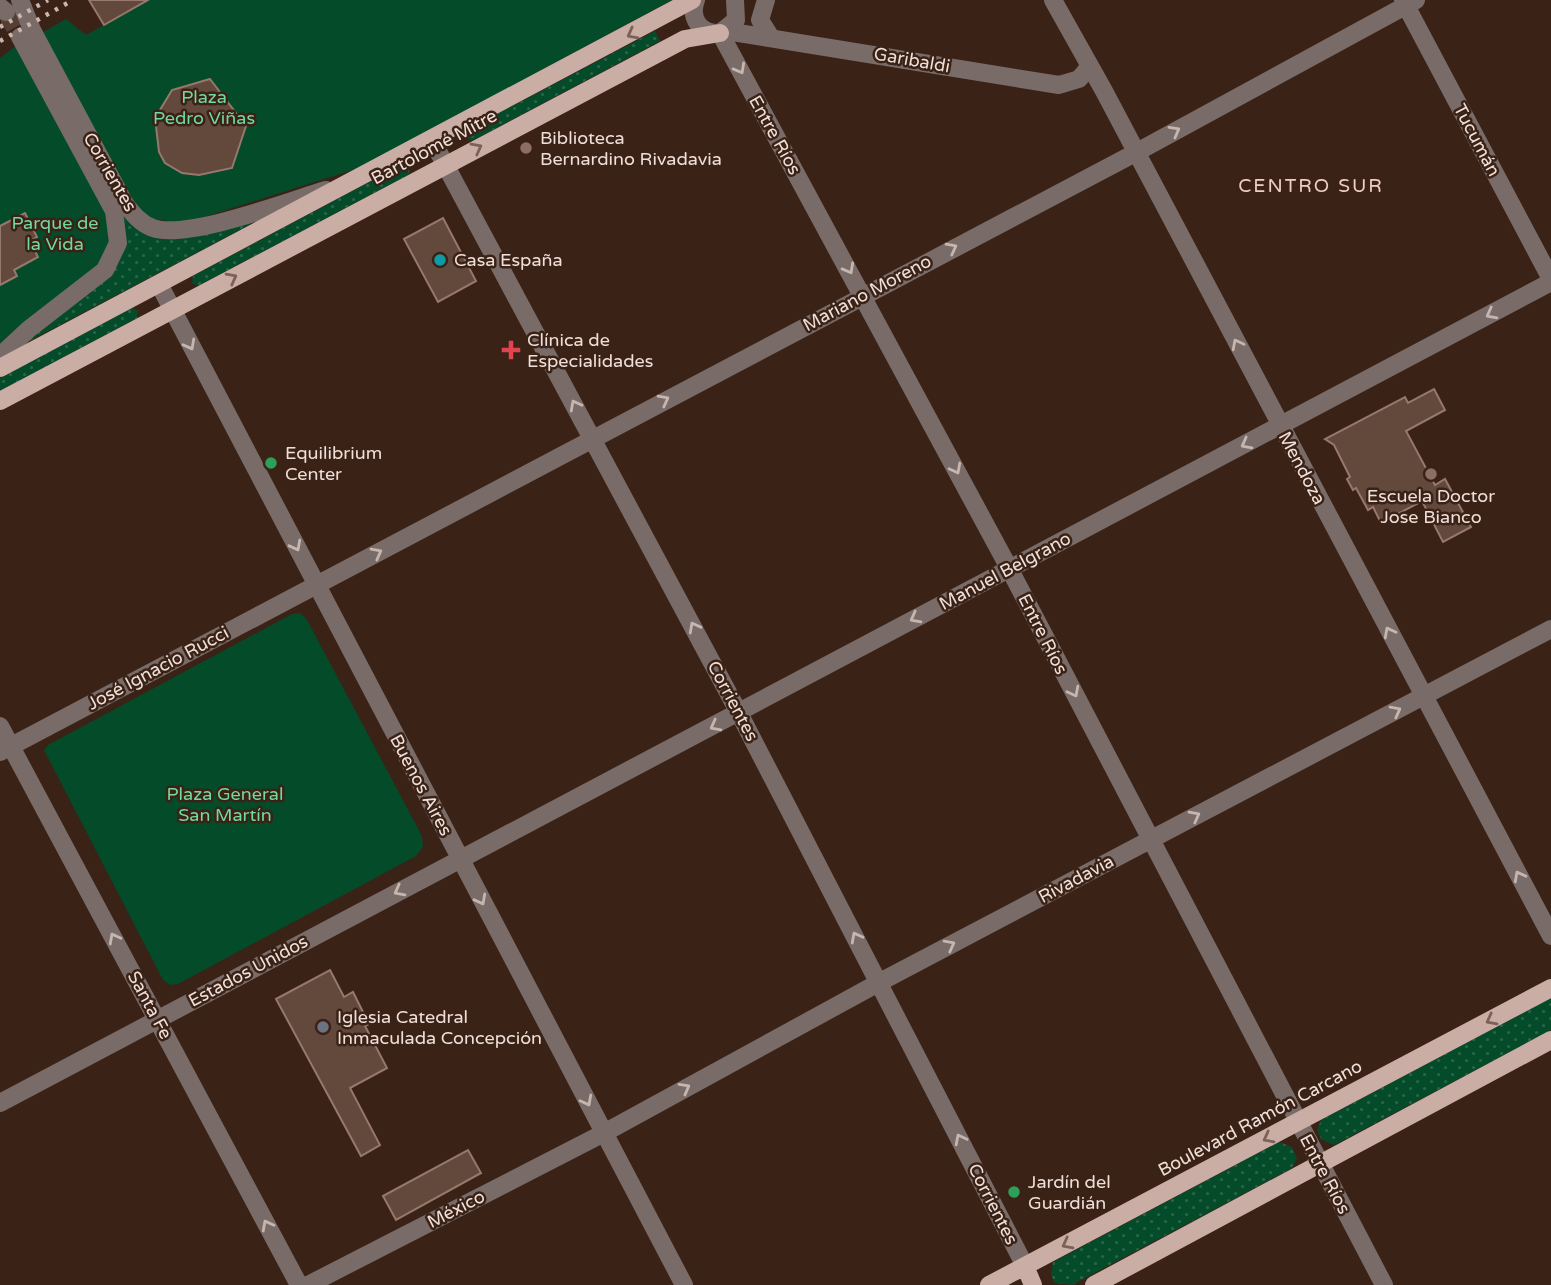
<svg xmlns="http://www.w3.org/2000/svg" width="1551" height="1285" font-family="'Varela Round',sans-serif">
<defs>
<pattern id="grass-dots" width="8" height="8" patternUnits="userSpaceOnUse" patternTransform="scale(1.75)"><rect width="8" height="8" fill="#044b2a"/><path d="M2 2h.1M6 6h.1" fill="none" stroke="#296448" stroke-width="1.8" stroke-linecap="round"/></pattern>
</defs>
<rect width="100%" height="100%" fill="#3a2217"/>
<path fill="url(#grass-dots)" d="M655,31L660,41L472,141L466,138L467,130Z
M403,164L410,168L408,175L198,286L192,283L193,276Z
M268,215L20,346L126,216L170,239H177Z
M132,308L138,310L137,318L0,391V378Z
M1551,998V1030L1334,1145L1321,1139L1317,1130L1321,1120Z
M1279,1142L1292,1147L1297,1158L1292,1168L1072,1285L1055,1283L1051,1275L1053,1262Z"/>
<path fill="#044b2a" d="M148,0H672L359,168L185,223L151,219L135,206L41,33L66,19L86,35Z
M17,45L108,216L112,235L104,262L0,349V58Z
M300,613L306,618L422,836L423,847L416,856L178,984L170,985L163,980L44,750L48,745L292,614Z"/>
<path fill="#63483c" stroke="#96786c" stroke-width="2" d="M89,0H148L104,25Z
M210,79L246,126L232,168L199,175L182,173L165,163L159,152L156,126L160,110L172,90Z
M25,213L37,237L30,241L38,257L14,270L17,276L0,285V226Z
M443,218L476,281L438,302L404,239Z
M1434,389L1445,410L1406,431L1435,485L1445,479L1471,527L1443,542L1422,501L1381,523L1373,507L1368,510L1356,488L1353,490L1347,479L1350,477L1334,445L1325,439L1405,397L1408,403Z
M330,970L344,997L353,992L369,1024L365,1026L387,1068L350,1088L380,1145L361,1156L276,999Z
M468,1150L481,1173L396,1220L383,1196Z"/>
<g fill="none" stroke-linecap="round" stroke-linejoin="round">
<path stroke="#553e34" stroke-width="18" stroke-dasharray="18 9" stroke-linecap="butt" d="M6,12L20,37"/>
<path stroke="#796b67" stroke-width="18" d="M20,0L32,30L125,204C133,214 141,224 153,228C187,240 289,201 326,190
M696,0C689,18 700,34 720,33L1009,568L1384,1285
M766,0L760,20L770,36
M1053,0L1104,91L1551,936
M1403,0L1551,279
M0,7L6,12
M726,31L1059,85L1079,79L1090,66
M720,33L736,20L735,0
M432,140L739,713L1025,1266
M159,284L684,1285
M0,356L29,329L105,270L118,243L114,211L20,37
M0,726L299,1285
M0,752L1137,152L1416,0
M0,1103L1551,282
M308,1285L604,1133L880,982L1551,629"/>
<path stroke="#caada5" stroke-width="18" d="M0,368L692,0
M0,401L685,39L720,33
M1025,1266L1033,1285
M989,1285L1551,988
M1094,1285L1551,1040"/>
<path stroke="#c9b7af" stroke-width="4.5" stroke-dasharray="3.5 7" stroke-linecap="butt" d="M0,27L48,0
M0,41L73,0"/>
</g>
<defs><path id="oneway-chevron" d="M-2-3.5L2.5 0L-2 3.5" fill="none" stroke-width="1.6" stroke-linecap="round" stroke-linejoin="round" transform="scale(1.75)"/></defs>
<g stroke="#7b6157">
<use href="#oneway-chevron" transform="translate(632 34) rotate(152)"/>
<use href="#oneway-chevron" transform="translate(477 148) rotate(-28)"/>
<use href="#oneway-chevron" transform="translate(232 278) rotate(-28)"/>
<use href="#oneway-chevron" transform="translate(1491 1020) rotate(152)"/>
<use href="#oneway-chevron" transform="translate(1268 1138) rotate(152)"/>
<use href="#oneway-chevron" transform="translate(1067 1244) rotate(152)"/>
</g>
<g stroke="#c6b6b0">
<use href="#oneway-chevron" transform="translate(740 69) rotate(61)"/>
<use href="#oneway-chevron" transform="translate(1175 131) rotate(-29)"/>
<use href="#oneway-chevron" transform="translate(952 248) rotate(-28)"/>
<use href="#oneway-chevron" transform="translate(849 269) rotate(61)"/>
<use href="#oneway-chevron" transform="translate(1491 314) rotate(152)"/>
<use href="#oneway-chevron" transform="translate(1237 344) rotate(-117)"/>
<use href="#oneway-chevron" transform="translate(190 345) rotate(62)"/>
<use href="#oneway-chevron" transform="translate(664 400) rotate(-28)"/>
<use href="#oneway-chevron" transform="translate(575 405) rotate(-118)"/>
<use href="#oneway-chevron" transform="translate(1246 444) rotate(152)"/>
<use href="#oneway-chevron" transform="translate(956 469) rotate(62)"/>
<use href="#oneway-chevron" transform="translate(296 546) rotate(62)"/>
<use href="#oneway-chevron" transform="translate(377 553) rotate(-28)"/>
<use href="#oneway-chevron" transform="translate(915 618) rotate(152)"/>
<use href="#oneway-chevron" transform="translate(694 627) rotate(-118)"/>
<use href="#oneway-chevron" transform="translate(1389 632) rotate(-118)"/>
<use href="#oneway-chevron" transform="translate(1074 692) rotate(63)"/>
<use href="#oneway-chevron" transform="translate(1396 711) rotate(-28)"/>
<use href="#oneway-chevron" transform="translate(715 726) rotate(152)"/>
<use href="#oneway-chevron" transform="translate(1195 816) rotate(-28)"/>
<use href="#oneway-chevron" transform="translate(1519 876) rotate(-118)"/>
<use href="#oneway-chevron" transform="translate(399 891) rotate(152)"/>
<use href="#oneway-chevron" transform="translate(481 900) rotate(62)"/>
<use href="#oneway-chevron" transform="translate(856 937) rotate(-118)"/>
<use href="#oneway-chevron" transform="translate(114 938) rotate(-118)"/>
<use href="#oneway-chevron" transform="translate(950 945) rotate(-28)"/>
<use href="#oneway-chevron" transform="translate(685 1088) rotate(-29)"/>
<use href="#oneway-chevron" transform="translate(587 1101) rotate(62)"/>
<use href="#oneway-chevron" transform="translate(960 1139) rotate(-117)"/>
<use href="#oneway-chevron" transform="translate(267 1225) rotate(-118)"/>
</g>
<g fill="#8d6e63" stroke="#3a2217" stroke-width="2.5">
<circle cx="526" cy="148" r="7"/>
<circle cx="1431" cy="474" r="7"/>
</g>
<circle fill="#0f9aa8" stroke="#3a2217" stroke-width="2.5" cx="440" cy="260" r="7"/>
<path fill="#e0444e" stroke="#3a2217" stroke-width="2.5" d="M507.5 339.5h7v7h7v7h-7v7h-7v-7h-7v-7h7z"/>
<g fill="#2e9e5b" stroke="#3a2217" stroke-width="2.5">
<circle cx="271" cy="463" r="7"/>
<circle cx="1014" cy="1192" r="7"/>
</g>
<circle fill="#6b7280" stroke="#3a2217" stroke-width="2.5" cx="323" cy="1027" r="7"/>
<g text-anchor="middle" stroke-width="5" stroke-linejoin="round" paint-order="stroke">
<g font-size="18" fill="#f0dfd8" stroke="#3a2217">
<text transform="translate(912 60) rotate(10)" y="6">Garibaldi</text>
<text transform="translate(775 135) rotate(61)" y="6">Entre Ríos</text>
<text transform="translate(1477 140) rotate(62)" y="6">Tucumán</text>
<text transform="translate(434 147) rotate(-28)" y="6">Bartolomé Mitre</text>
<text transform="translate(110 172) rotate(60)" y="6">Corrientes</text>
<text transform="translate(867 293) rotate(-28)" y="6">Mariano Moreno</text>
<text transform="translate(1302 468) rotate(62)" y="6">Mendoza</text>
<text transform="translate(1005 571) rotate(-28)" y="6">Manuel Belgrano</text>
<text transform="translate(1043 634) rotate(63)" y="6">Entre Ríos</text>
<text transform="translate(158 668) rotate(-28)" y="6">José Ignacio Rucci</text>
<text transform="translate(733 701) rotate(62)" y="6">Corrientes</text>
<text transform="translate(421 785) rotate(62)" y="6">Buenos Aires</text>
<text transform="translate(1076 879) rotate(-28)" y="6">Rivadavia</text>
<text transform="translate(248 971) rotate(-28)" y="6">Estados Unidos</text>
<text transform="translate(150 1005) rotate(62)" y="6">Santa Fe</text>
<text transform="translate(1260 1118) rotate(-28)" y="6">Boulevard Ramón Carcano</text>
<text transform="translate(1325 1174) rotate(62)" y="6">Entre Ríos</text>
<text transform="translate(993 1204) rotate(63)" y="6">Corrientes</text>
<text transform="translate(456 1209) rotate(-27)" y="6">México</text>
</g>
<g font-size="18" fill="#73da9d" stroke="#3a2217">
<text x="204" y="103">Plaza<tspan x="204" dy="21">Pedro Viñas</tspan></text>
<text x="55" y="229">Parque de<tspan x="55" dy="21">la Vida</tspan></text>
<text x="225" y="800">Plaza General<tspan x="225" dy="21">San Martín</tspan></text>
</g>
<g font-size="18" fill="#f0dfd8" stroke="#3a2217" text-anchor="start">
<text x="540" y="144">Biblioteca<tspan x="540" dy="21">Bernardino Rivadavia</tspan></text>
<text x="454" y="266">Casa España</text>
<text x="527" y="346">Clínica de<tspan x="527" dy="21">Especialidades</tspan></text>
<text x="285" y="459">Equilibrium<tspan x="285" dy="21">Center</tspan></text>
<text x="1431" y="502" text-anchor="middle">Escuela Doctor<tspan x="1431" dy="21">Jose Bianco</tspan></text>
<text x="337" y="1023">Iglesia Catedral<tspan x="337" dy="21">Inmaculada Concepción</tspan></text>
<text x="1028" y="1188">Jardín del<tspan x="1028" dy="21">Guardián</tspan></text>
</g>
<g font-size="19" letter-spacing="2" fill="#efcec0" stroke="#3a2217">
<text x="1311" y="192">CENTRO SUR</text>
</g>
</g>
</svg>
